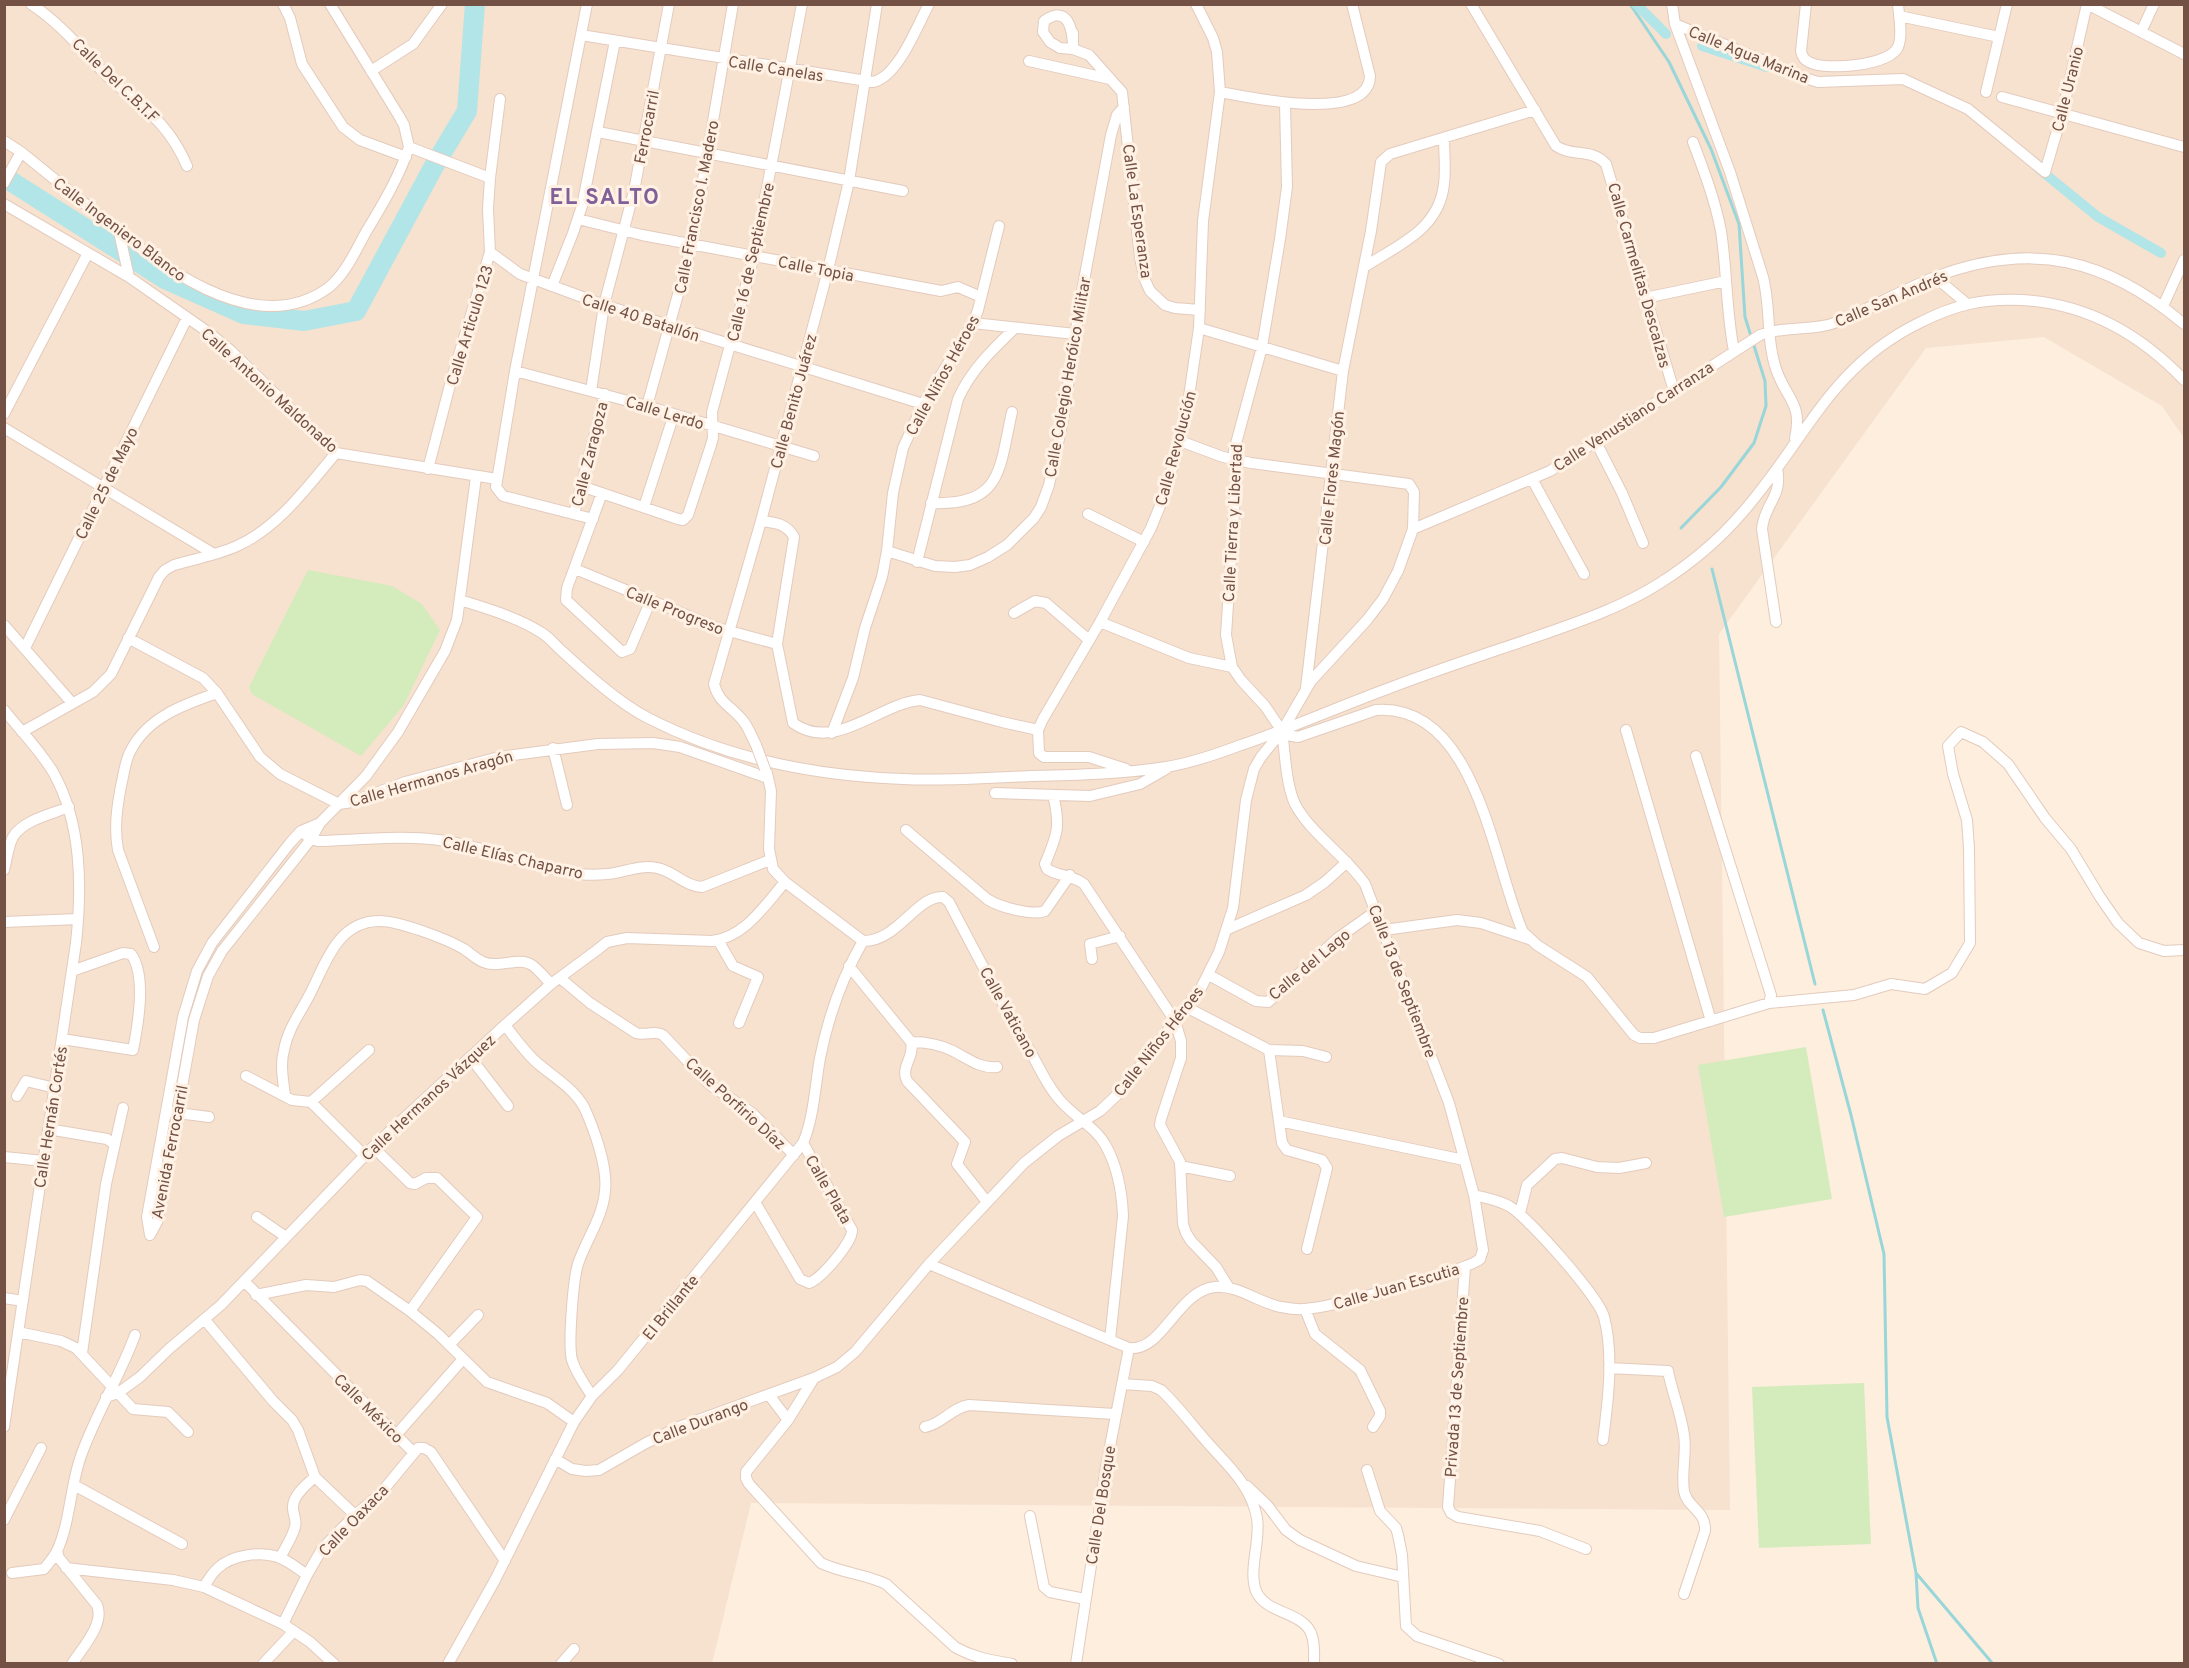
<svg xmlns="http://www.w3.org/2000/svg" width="2189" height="1668" font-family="Overpass,sans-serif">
<rect width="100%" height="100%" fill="#fdeede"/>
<path fill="#f7e1cf" d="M5,5H2184V438L2162,406L2044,337L1926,348L1719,634L1730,1510L751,1503L712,1663L5,1664Z"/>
<path fill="#d4ebbc" d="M308,570L392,586L422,604L440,630L404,705L361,756L252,694L249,687Z
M1806,1047L1832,1199L1724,1217L1698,1065Z
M1864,1383L1871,1544L1759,1548L1752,1387Z"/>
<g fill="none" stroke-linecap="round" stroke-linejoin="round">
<path stroke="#98d6d9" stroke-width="3" d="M1630,4L1669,62L1711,149L1739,224L1745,317L1765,381L1766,406L1754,443L1721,487L1681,528
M1712,569L1815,984
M1823,1010L1851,1115L1884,1254L1887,1417L1916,1573L1993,1664
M1916,1573L1918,1608L1937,1664"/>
<path stroke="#b2e5e7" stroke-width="10" d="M1636,4L1666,34
M1702,46L1767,67
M2038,168L2098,217L2161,253"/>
<path stroke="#b2e5e7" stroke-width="20" d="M4,177L165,279L244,314L304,321L356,311L434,166L467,111L475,4"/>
<defs>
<path id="minor" d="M31,4C61,24 81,49 105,74C140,107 167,119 187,166
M283,4L290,18L302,64L343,127L360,140L406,157
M330,4L399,116L404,125L409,147L490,178
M587,4L515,371L496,487L503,496L593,519
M1471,4L1556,146C1572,157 1592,148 1606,164L1674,391
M1672,4L1675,24L1730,172L1763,277C1771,307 1766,339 1776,369C1786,399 1803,403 1795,438
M1806,4L1801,51C1802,56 1804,60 1809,62C1825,71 1889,66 1898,47C1903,35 1899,17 1898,4
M2087,4L2184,54
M1899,16L1999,37
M1675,24L1805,78L1818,82L1903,79L1968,109L2045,172L2062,114L2087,4
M2141,32L2154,4
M1073,33V49C1073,29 1068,4 1044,21L1043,32L1050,42L1060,48L1073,49L1089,55L1122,92L1140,258L1145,280L1150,291L1165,305L1175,308L1200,310
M581,35L873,82C898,77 917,26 929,4
M1029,61L1110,79
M371,71L413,44L442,4
M1220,92C1248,97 1369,124 1370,76L1352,4
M1986,92L2007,4
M2002,97L2184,147
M1285,104L1287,187L1280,239L1262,347L1234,451L1236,480L1226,635L1232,667L1241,680L1265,706L1282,731L1287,735L1298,737L1376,710C1477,703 1493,865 1523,932L1537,945L1587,977L1634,1035L1640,1038H1654L1769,1003L1854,995L1891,984L1925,989L1952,973L1970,943L1969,848L1967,820L1953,774L1948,746L1961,732L1983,742L2008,764L2045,818L2071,849L2100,897L2118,923L2139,943L2164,951L2184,950
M598,132L903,191
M4,141L21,152C46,172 70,192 95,212C152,259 252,343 328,288C345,275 356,250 366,232C383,204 399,177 409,147
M1693,142C1704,171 1715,200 1721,231C1727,270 1726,311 1734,351
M4,183L21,152
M4,204L129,277L208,332L230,350L336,453L497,479
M578,219L642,235L941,291L958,287L981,297
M119,232L129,277
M490,252L520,274L604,305L923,404
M1364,267C1398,245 1439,230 1444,184C1446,169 1444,153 1444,138
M1935,277L1966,303
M552,286L573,233L582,206L615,41
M1645,298L1726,281
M2163,306L2184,260
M973,323L1075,334
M1199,328L1343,371
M515,371L647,406L814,456
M591,391L604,305L634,191L669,4
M647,406L692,244L733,4
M4,414L88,253
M4,428L214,554
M1180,441L1223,457L1251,463L1409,484L1414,492L1413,529
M1596,442L1622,493L1643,543
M428,469L451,381L490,252L488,209L490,178L500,99
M1532,479L1584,574
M581,486L678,519L683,520L688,515L711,445L713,438L712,412L754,256L802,4
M602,493L567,588L566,600L622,652L630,649L651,600
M931,503C1003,506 999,469 1012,412
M644,507L674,414
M574,514L605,394
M1088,514L1144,542
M761,521C775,523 786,523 794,537L777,644L793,723C835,753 878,704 920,700L1002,722L1038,730
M887,551L935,566L955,567L970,565L988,557L1007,545L1034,518L1041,507L1049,485L1063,420L1080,302L1111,135L1117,115L1124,107
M917,562L958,399C971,370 992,350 1015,328
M575,569L718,628L777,644
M460,600C488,609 517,617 542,633C550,638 556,646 563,652C588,675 619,703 648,718C726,758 816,776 903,779C945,781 988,778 1030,776C1075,775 1122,774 1166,767C1192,763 1217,754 1241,745C1291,728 1338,707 1387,689C1439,669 1492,652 1544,634C1584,620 1624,606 1660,583C1690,564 1719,540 1742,513C1804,443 1829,367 1919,323C1954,305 1983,298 2023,300C2088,304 2140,334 2184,380
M1014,613L1035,601L1046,603L1089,640
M1100,622L1189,658L1232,667
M1776,622L1762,529C1764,504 1783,497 1777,469
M4,625L72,703
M128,638L203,678L217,693L260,757L280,774L339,804L352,802L405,782L499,757L598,744L653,743L680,747L768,778
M25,648L187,318
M1306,688L1343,371L1371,231L1381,162L1390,154L1535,110
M4,710C20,730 40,750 53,772C82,823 82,887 76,943L4,1427
M1626,730L1711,1021
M22,732L93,692L111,674L159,577L165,570L174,565C195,559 217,555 237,546C279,527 307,487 336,453
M832,733L853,678L865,628L882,577L887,551L893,493L903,448L923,404L973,323L978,310L999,226
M756,745C752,737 749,729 744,722C732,706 719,704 714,684L761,521L828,270L849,181L877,4
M553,748L567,805
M1696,756L1771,995L1769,1003
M1126,769L1089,757H1044L1039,753L1038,730L1043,719L1100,622L1151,528L1166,491L1186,417L1199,328L1203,221L1220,92L1217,52L1213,38L1196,4
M767,773L771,791L769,849L773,869L785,882L863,941
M995,793L1090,796L1140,784L1166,769
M1053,795C1061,827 1057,835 1045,864L1047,869C1059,877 1071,874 1084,884L1175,1021L1181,1041V1058L1161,1119L1160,1125L1180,1162L1183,1224L1186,1233L1191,1241L1216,1267L1229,1288
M906,830L987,899C999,907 1032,916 1045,911L1070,875
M301,831L311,839L318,841C361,840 404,834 446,841C492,849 534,868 580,874C588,875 598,875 607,874C623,873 640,864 657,868C674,871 684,886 702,887L770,860
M4,870C7,859 8,846 13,837C23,820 52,814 69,807
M4,922L78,919
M1228,929L1306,895L1325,882L1347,862
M1384,930L1457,920L1481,923L1529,939
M718,940L733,966L758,977L739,1023
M863,941C897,942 917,895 943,897L949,902C975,952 1001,1002 1030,1051C1038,1065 1045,1081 1055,1094C1069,1115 1094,1124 1106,1146C1118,1168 1122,1191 1123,1216L1110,1340
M154,947L118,850C114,828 117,807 121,786C124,774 125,760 131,750C148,717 185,704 217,693
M1092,959L1090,944L1120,936
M849,966L911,1042C915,1057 900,1067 907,1081L965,1142L957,1164L987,1202
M1209,975L1256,1001L1268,1002L1338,938L1376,911
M560,978L590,1003L636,1033C646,1036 654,1030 663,1035L709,1084L752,1113L794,1155
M1186,1007L1269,1050L1303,1051L1326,1057
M505,1025C514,1037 523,1049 534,1060C550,1075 573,1087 584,1107C594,1129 608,1167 605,1191C603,1217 586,1240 578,1264C573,1280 568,1345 572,1360C576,1373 585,1385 592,1396
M62,1039L133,1050C138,1025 147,976 131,954L123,953L72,971
M911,1042C926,1042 939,1044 953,1051C967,1058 980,1069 997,1067
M1269,1050L1282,1143L1287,1150L1322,1160L1327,1168L1307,1249
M470,1057L508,1106
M246,1076L292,1100L311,1102L365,1156
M285,1095C283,1080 280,1064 284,1050C288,1028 301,1012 311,992C326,962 338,922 378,921C397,920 447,939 464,949C470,953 476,959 483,962C499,969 519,956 532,965C539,970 545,978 551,984
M17,1096L26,1081L55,1088
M311,1102L369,1050
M170,1112L209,1117
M1279,1121L1464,1160
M48,1129L107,1139L114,1144
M373,1147L410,1183L415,1184L426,1178H437L477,1217L410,1311
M4,1157L44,1161
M1180,1166L1230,1176
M1474,1195C1486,1198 1498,1200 1509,1206C1528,1217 1599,1297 1604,1317C1614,1354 1608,1402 1603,1440
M755,1202L800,1279L809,1283C821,1279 853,1242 852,1230L803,1143
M1520,1213L1527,1185L1555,1159L1562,1158L1597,1167L1619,1168L1646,1163
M257,1217L286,1237
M150,1235L158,1220L194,1020L208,976L222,951L311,839L320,823L366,776L398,732L445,651L457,620L476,477
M150,1235L147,1217L183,1017L197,971L212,943L290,843L301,831L320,823
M929,1264L1129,1348C1163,1352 1177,1291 1215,1287C1238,1285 1259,1303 1281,1307C1291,1309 1303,1310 1313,1308C1334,1306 1468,1270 1480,1259L1483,1250L1474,1195L1449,1103L1365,884C1346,856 1310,833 1295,804C1286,785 1285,752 1282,731
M1465,1267L1448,1507L1451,1513L1458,1517L1540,1531L1586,1549
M244,1281L413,1452
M256,1295L306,1285L334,1287L360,1280L367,1281L410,1311L438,1334L487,1382L547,1403L574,1422
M4,1298L23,1301
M1305,1309L1315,1334L1360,1370L1380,1411V1416L1373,1427
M205,1320L273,1401L292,1420L298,1430L315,1477L355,1515
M18,1332L61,1341L76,1348L133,1409L168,1412L188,1432
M449,1345L478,1315
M82,1353L106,1184L123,1108
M1609,1368L1668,1371C1672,1392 1681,1413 1684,1435C1687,1453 1681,1473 1684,1491C1687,1508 1706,1510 1705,1531L1684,1594
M814,1378L788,1420L746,1472V1478L749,1484L821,1563C842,1573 865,1574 886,1584L955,1647C974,1658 991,1660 1012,1664
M1122,1384L1152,1386L1161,1390C1178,1406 1192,1425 1207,1442C1228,1466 1251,1485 1257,1518C1261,1540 1248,1570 1256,1591C1266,1615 1305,1611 1312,1636C1315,1645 1314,1655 1314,1664
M769,1395L788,1420
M106,1397L118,1393L140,1377L170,1348L221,1305L373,1147L505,1025L551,984L597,950L607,942L627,938L712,941C745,937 765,905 785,882
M925,1427C942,1424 951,1408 969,1405L1115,1414
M396,1435L463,1359
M555,1459L572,1469L586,1471L599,1470L646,1443L679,1427L814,1378L837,1367L855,1352L929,1264L1024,1163L1058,1136L1100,1111L1119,1093L1201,988L1219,952L1233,908L1246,800L1254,769L1261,757L1282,731L1311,681L1367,620L1383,599L1398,571L1413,529L1550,471L1760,335C1786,325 1814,332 1840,321C1872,307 1903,290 1935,277C2032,240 2107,259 2184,324
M1367,1470L1380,1511L1396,1528L1398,1535L1402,1555L1406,1626L1417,1636L1499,1664
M74,1485L182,1544
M1247,1486L1267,1505L1286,1530L1300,1540L1356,1566L1403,1577
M1030,1516L1044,1587L1050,1592L1085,1599
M4,1520L41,1448
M57,1551L59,1558L97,1605C105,1624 82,1648 72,1664
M280,1558C285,1548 292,1538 295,1527C297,1519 293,1515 293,1508C292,1496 307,1484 315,1477
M66,1568L173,1580L204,1587L283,1624L310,1642L334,1664
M12,1573L44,1569C48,1564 54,1557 57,1551C71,1520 70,1484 82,1453C97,1412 120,1376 135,1335
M204,1587C208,1580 212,1573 218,1568C232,1555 260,1551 278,1557C289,1561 297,1568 307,1575
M283,1624L307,1575L322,1549L355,1515L380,1494L418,1448H424L431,1452L505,1561
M263,1664L294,1631
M448,1664L495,1580L574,1422L592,1396L618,1370L803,1143C814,1117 815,1086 820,1058C828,1018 843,976 863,941
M561,1664L574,1649
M1076,1664L1106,1467L1129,1348"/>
</defs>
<use href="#minor" stroke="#e3cbbd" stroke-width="12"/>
<use href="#minor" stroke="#fff" stroke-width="10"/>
<defs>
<path id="minor-bridge" d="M756,745L765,769"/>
</defs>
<use href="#minor-bridge" stroke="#e3cbbd" stroke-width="12" stroke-linecap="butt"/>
<use href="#minor-bridge" stroke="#fff" stroke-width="10"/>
</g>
<g text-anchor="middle" stroke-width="6" stroke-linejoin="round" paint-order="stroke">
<g font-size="16" fill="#745145" stroke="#fff2e5">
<text transform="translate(1749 54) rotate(22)" y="6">Calle Agua Marina</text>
<text transform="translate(776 68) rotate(9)" y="6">Calle Canelas</text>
<text transform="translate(116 80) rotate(44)" y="6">Calle Del C.B.T.F</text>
<text transform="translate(2067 89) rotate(-76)" y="6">Calle Uranio</text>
<text transform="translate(646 127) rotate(-79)" y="6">Ferrocarril</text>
<text transform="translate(696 207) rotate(-79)" y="6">Calle Francisco I. Madero</text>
<text transform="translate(1138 211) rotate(82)" y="6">Calle La Esperanza</text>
<text transform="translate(120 229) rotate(37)" y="6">Calle Ingeniero Blanco</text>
<text transform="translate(750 262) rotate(-77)" y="6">Calle 16 de Septiembre</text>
<text transform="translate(816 268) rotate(11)" y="6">Calle Topia</text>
<text transform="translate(1640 275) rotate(74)" y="6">Calle Carmelitas Descalzas</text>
<text transform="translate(1891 298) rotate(-23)" y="6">Calle San Andrés</text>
<text transform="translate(641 317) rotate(18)" y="6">Calle 40 Batallón</text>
<text transform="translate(469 325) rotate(-73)" y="6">Calle Articulo 123</text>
<text transform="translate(942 375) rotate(-61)" y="6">Calle Niños Héroes</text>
<text transform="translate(1067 377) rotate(-80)" y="6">Calle Colegio Heróico Militar</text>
<text transform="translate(270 390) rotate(42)" y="6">Calle Antonio Maldonado</text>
<text transform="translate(793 401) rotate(-75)" y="6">Calle Benito Juárez</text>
<text transform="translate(665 412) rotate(17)" y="6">Calle Lerdo</text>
<text transform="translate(1633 416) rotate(-33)" y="6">Calle Venustiano Carranza</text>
<text transform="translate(1175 448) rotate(-75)" y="6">Calle Revolución</text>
<text transform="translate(589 454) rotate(-76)" y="6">Calle Zaragoza</text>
<text transform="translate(1331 478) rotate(-84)" y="6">Calle Flores Magón</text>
<text transform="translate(106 483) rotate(-64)" y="6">Calle 25 de Mayo</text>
<text transform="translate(1232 523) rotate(-87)" y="6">Calle Tierra y Libertad</text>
<text transform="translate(675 610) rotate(22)" y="6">Calle Progreso</text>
<text transform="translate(431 778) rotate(-16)" y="6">Calle Hermanos Aragón</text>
<text transform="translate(513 857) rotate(13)" y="6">Calle Elías Chaparro</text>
<text transform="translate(1309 964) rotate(-40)" y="6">Calle del Lago</text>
<text transform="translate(1403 981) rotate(69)" y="6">Calle 13 de Septiembre</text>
<text transform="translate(1009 1012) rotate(61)" y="6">Calle Vaticano</text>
<text transform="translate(1158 1041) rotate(-52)" y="6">Calle Niños Héroes</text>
<text transform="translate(428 1097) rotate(-43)" y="6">Calle Hermanos Vázquez</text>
<text transform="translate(736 1103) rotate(42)" y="6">Calle Porfirio Díaz</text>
<text transform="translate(50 1117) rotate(-81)" y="6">Calle Hernán Cortés</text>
<text transform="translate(169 1152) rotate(-79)" y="6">Avenida Ferrocarril</text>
<text transform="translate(829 1189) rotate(60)" y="6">Calle Plata</text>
<text transform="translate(1396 1286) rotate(-16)" y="6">Calle Juan Escutia</text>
<text transform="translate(670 1307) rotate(-51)" y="6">El Brillante</text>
<text transform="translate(1456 1387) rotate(-86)" y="6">Privada 13 de Septiembre</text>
<text transform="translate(369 1408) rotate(45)" y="6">Calle México</text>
<text transform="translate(700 1421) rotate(-21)" y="6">Calle Durango</text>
<text transform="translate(1100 1505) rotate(-81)" y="6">Calle Del Bosque</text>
<text transform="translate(353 1520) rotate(-46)" y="6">Calle Oaxaca</text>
</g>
<g font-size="22" font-weight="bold" letter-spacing="1.5" fill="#806098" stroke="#fff2e5">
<text x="605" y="204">EL SALTO</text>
</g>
</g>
<rect width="2189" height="1668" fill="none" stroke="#745145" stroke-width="12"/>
</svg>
